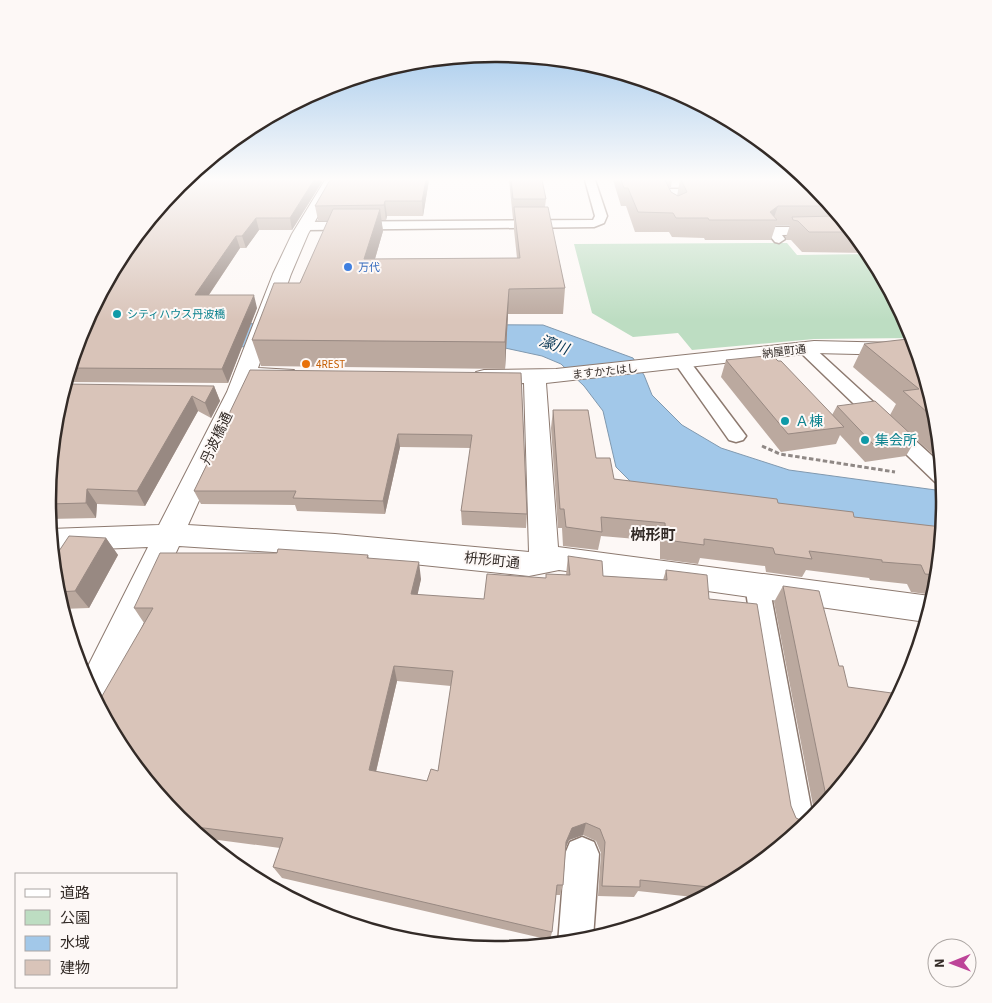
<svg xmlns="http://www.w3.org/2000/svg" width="992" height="1003" font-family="'Source Sans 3','Noto Sans JP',sans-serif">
<rect width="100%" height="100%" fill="#fdf8f6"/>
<path fill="#bdddc2" d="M787,243L797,255L870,254L913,338L814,339L692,350L678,333L633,337L592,313L574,244Z"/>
<path fill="#a2c8e9" stroke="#8199af" d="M85,323L543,325L633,358L644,375L652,395L682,425L721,448L789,470L943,491L944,502L942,531L633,484L616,467L603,411L584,386L561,364L542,356L505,348L77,346Z"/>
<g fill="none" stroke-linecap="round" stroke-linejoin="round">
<defs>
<path id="service" d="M585,180H595L607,216L604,223L594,227L305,230L299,226L305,222L593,220L595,216Z
M667,189H707L712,192L707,195H674L681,210L675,213L669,210L662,192Z
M772,227H848L854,234L782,235L785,239L779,243L775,242L766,231Z
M805,343L811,345L941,464L943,484L935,482L799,351L797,348L799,345Z
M682,357L688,359L743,432L746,436L743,440L736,442L729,440L674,362L676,359Z
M757,575L766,578L769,585L813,818L795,833L786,829L781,818L745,585L748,578Z
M582,837L594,842L599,854L593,938L558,944L565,854L570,842Z"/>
<path id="minor" d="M325,180H338L308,234L291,274L258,368L294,370L297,375L294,380L286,382L253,381L188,525L335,534L529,552L524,383L484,384L476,382L473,377L476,372L484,370L556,369L814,341L900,343L907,345L910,349L907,353L900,355L814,353L546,383L558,547L930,596L934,597L926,622L559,570L529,576L335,556L179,546L106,705L100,707L83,676L148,547L52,551L50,529L159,525L227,392L273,274L292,234Z"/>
</defs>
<use href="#service" stroke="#8d7a70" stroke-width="3"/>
<use href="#minor" stroke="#8d7a70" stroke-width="2"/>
<path stroke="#8f8885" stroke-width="3" stroke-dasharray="4.5 2.5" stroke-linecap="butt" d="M762,446L780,454L895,472"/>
<use href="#service" fill="#fff" fill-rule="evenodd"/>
<use href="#minor" fill="#fff" fill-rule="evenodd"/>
</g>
<path fill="#bba99f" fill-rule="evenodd" d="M185,180H321L322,182L292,230H259L246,248H240L209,295L257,308L228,383L66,382L82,330Z
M330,180H429L423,216H387L386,220H381L383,231L375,259L517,258L514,230V219H513L509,180H542L546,199L545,207L565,288L563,314H508L505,369L261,366L252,340L300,283L329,220H318L315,206Z
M613,180H672L671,187H669L671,192L677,196L680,180L813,185L869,253L802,252L791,240H786V237L790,225H776L771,240H705L704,238L672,237L669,232H635L626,206H621Z
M914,342L936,414L940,451L931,453L890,415L896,404L853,367L864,344Z
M767,358L778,361L832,415L837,406L916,439L906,456L865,462L840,435L836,444L781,452L721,377L726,360Z
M521,373L527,514L526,528L462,525L461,511L471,448L400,447L385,514L297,511L295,505L201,504L194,491L229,418L228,416Z
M214,386L220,401L211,418L198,411L145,506L97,504L96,518L49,519L48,501L56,414Z
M553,410L614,479L778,503L854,517L942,527L936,589L934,595L911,592L907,584L870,580L869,578L806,570L802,577L766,572L765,566L700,558L698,564L660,559V541L601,536L598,550L563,546L562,528H558L551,428Z
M106,538L118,555L89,608L62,609L56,589Z
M368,555L369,558L421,579L417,595L484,599L545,578L566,575L568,556L603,576L663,580L666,570L709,599L791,806L796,818L807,823L815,816L774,602L783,586L839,666L848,687L869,751L813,819L745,875L702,898L638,891L634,897L598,896L601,853L596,841L583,835L569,840L566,848L563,885L560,895H556L552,932L550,940L282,878L273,867L280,848L203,838L179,818L123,750L144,623L134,608ZM397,681L451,686L438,771L427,781L376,772Z"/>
<path fill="#988982" d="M314,180H321L322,182L292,230L290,218Z
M426,180H429L423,216L422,201Z
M385,201L387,216L386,220L384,205Z
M778,206L773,220L770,212Z
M380,209L383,231L368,283L364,259Z
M256,218L259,230L246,248L242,236Z
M236,236L240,248L200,308L195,295Z
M509,289L508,314L505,369V342Z
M254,295L257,308L228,383L222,369Z
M214,386L220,401L211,418L205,403Z
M192,396L198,411L145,506L137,491Z
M398,434L400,447L385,514L383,501Z
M87,489L97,504L96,518L86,503Z
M106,538L118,555L89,608L75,591Z
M419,562L421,579L414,611L411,594Z
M394,666L397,681L373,784L369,770Z
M586,823L583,835L569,840L563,853L566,842L572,828Z"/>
<path fill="#d9c4b9" stroke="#988982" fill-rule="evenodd" d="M185,180H314L290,218H256L242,236H236L195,295H254L222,369L70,368L82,330L123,252L179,184Z
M330,180H426L422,201H385L384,205L315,206Z
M511,180H542L546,199H513Z
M621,180H665L671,192L678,196L687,192L681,180H796L810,182L813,185L831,206H778L770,212L777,220H709L708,218H676L673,213L638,212L628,188H624Z
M514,207H548L565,288L509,289L505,342L252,340L274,283H300L333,209H380L364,259L520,258Z
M839,216L853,232H809L798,221L793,220L792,217Z
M908,339L914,342L936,414V420L903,391L919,389L864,344Z
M765,356L767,358L774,357L778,361H781L844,427L788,434L726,360Z
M250,370L521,373L527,514L461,511L472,435L398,434L383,501L293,498L296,491H194L230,417L228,416Z
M65,384L214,386L205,403L192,396L137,491L87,489L86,503L48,504L56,414Z
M875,401L916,439L874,445L837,406Z
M553,410H588L596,458H610L614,479L777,499L778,503L853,512L854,517L942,527L937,575L925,574L921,565L882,562V560L809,551L812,559L775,554L773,548L704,539V545L666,540L665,523L601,517L602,532L566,527L564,509H560Z
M69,536L106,538L75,591L57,592L53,560Z
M278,549L368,555L367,558L419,562L411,594L484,599L487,574L546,578V574L570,575L568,556L602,561L603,576L667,580L666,570L707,575L709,599L757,604L791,806L796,818L807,823L816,815L813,819L745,875L719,888L640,880V887L602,886L605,842L600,829L586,823L572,828L566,842L563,885H557L552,932L273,867L283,838L188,826L183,822L187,814L174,813L123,750L98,703L153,608H134L160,553H277ZM394,666L453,671L438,771L431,769L427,781L369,770Z
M783,586L819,591L839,666H843L848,687L899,694L869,751L827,801Z"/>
<linearGradient id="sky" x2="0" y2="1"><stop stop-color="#8cbce8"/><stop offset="0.56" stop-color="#fefcfb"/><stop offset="1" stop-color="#fefcfb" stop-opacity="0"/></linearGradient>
<rect width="992" height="320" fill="url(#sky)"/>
<circle fill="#3f7fe0" stroke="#fdf8f6" stroke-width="2" cx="348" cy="267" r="5"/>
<g fill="#0f9aa8" stroke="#fdf8f6" stroke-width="2">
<circle cx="117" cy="314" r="5"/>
<circle cx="785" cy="421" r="5"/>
<circle cx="865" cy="440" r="5"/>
</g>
<circle fill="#e8710a" stroke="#fdf8f6" stroke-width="2" cx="306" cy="364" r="5"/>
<g text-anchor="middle" stroke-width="4" stroke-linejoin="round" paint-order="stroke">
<g font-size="11" fill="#366cbe" stroke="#fdf8f6" text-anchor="start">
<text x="358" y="271">万代</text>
</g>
<g font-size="11" fill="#0d838f" stroke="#fdf8f6" text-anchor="start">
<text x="127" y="318">シティハウス丹波橋</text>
</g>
<g font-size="11" fill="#332b27" stroke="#fdf8f6">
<text transform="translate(784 351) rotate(-7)" y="4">納屋町通</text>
<text transform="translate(605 371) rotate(-6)" y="4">ますかたはし</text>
</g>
<g font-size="11" fill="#c56008" stroke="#fdf8f6" text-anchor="start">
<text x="316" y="368">4REST</text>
</g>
<g font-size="14" fill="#0d838f" stroke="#fdf8f6" text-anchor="start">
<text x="795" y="426">Ａ棟</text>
<text x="875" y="445">集会所</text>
</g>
<g font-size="14" fill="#332b27" stroke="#fdf8f6">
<text transform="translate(216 438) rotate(-65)" y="5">丹波橋通</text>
<text transform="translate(492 560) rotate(6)" y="5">枡形町通</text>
</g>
<g font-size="15" font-style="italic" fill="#033352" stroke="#fdf8f6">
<text transform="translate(554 345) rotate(19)" y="5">濠川</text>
</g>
<g font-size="15" font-weight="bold" fill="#332b27" stroke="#fdf8f6">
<text x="653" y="540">桝形町</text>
</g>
</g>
<path d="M0 0H992V1003H0ZM495 62H497A439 439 0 0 1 936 501V502A439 439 0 0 1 497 941H495A439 439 0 0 1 56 502V501A439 439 0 0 1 495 62Z" fill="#fdf8f6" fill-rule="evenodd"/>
<path fill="none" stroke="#332b27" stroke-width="2.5" d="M495 62H497A439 439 0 0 1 936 501V502A439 439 0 0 1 497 941H495A439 439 0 0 1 56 502V501A439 439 0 0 1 495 62Z"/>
<rect x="15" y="873" width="162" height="115" fill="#fdf8f6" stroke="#aca6a3"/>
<rect x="25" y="889" width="25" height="8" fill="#ffffff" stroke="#aca6a3"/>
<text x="60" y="898" font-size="15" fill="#332b27">道路</text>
<rect x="25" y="910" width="25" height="15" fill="#bdddc2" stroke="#aca6a3"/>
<text x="60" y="923" font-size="15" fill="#332b27">公園</text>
<rect x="25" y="936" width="25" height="15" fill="#a2c8e9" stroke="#aca6a3"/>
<text x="60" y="948" font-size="15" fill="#332b27">水域</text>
<rect x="25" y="960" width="25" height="15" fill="#d9c4b9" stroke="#aca6a3"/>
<text x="60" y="973" font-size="15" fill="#332b27">建物</text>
<g transform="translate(952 963) rotate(269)"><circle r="24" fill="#fdf8f6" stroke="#aca6a3"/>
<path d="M0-4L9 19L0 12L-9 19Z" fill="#bd4498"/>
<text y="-8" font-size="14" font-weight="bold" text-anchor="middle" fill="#332b27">N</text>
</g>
</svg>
